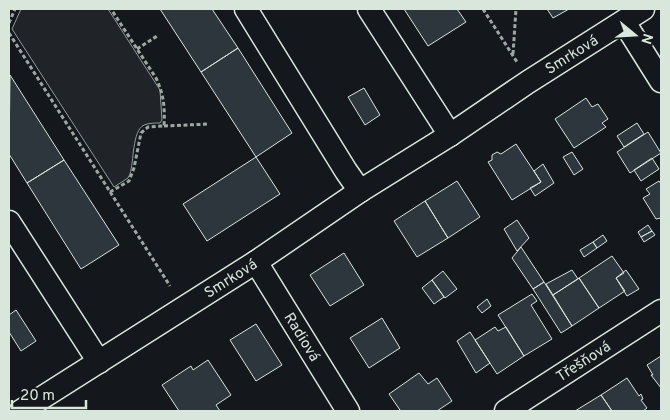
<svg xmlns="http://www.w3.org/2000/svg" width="670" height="420" font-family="Overpass,sans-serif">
<rect width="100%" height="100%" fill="#14181c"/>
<path fill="#202428" stroke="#939e99" d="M21,9H108L160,90L162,120L160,123C155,123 149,123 144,125C132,131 134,162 130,174L128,178L114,187L12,29Z"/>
<path fill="#2c363c" stroke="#d8e6dc" d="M160,9H212L238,48L201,72Z
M404,9H457L466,22L428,46Z
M547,9H569L553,18Z
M238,48L292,133L256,157L201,72Z
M10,75L64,160L27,183L9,154Z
M364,88L380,115L365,125L348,97Z
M586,98L592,107L598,104L608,119L602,123L606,127L574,148L555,119Z
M637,123L644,134L624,147L617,136Z
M648,132L661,153L630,173L617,152Z
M516,144L541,182L512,200L488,162L492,160V155L497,152L501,154Z
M572,152L583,169L574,175L563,157Z
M256,157L280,194L207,241L183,204Z
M652,158L659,169L641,181L634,170Z
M64,160L119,245L81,269L27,183Z
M543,164L554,183L535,196L530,188L541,182L534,171Z
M457,181L480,217L448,238L425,201Z
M659,181L661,184V218L656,219L643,198L650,194L646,189Z
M425,201L448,238L417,257L394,221Z
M517,220L529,238L517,251L504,229Z
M648,225L652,231L641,237L638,232Z
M652,231L655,235L644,242L641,237Z
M603,235L607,241L597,248L593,242Z
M593,242L597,248L584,257L580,250Z
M521,247L544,282L533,289L512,258Z
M344,253L364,285L330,306L310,275Z
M612,256L624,273L616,278L625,291L599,308L579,278Z
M572,270L578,279L553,295L546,284Z
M626,270L639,289L627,296L616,278Z
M443,271L457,289L445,298L432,280Z
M579,278L599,308L572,326L553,295Z
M432,280L444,297L434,304L422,288Z
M544,282L572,326L561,333L533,289Z
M532,294L537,301L531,305L552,339L524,356L498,315Z
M487,299L491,306L482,313L477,307Z
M16,310L36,341L21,351L9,332V315Z
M382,318L400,348L369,368L350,338Z
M256,324L282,365L256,381L230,340Z
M495,327L498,331L506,327L524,356L497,374L475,340Z
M470,332L490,363L476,373L457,341Z
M661,356V388L651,375H653L647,365Z
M208,360L231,395L216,405L220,411H179L162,385L191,366L193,370Z
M419,373L428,384L437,378L452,401L437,411H398L400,410L389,394Z
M627,378L639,396L641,394L643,399L641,400L647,408L643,411H612L601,395Z
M601,395L612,411H575Z"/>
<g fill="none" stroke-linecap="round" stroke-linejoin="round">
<defs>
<g id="street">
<path d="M246,9L346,171L360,191"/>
<path d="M369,9L450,135"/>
<path d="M624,22L661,81"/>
<path d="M9,222L99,362"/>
<path id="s1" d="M256,262L348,411"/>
<path id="s2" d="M21,411L256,262L360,191L450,135L528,82L643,9"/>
<path id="s3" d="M506,411L661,311"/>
</g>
</defs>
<use href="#street" stroke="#d8e6dc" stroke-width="25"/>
<path stroke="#9da8a2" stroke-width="3" stroke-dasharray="4 2.5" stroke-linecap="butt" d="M483,9L517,62
M9,23L15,9
M9,33L170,286
M137,49L157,36
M513,54L516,9
M164,126L209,124
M110,192L129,181L134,168L141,133L148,127L164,126C165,108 164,95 156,78L111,9"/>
<use href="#street" stroke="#14181c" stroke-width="22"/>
</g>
<g text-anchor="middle" stroke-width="4" stroke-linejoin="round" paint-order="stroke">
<g font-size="15" fill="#d8e6dc" stroke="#14181c">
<text dy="5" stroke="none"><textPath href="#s2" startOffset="656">Smrková</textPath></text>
<text dy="5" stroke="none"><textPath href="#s2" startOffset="248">Smrková</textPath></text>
<text dy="5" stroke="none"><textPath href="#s1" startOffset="88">Radiová</textPath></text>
<text dy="5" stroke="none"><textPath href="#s3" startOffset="92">Třešňová</textPath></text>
</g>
</g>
<rect width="670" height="420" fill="none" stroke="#d8e6dc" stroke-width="20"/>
<g transform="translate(635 35) rotate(108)" stroke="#14181c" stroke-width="4" paint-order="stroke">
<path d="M0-4L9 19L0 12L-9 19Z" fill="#d8e6dc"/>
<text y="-8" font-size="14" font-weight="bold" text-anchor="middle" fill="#d8e6dc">N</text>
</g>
<path d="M12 400v8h74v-8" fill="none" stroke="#d8e6dc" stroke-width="2.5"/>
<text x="20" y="400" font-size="15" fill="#d8e6dc" stroke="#14181c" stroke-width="4" paint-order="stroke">20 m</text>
</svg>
